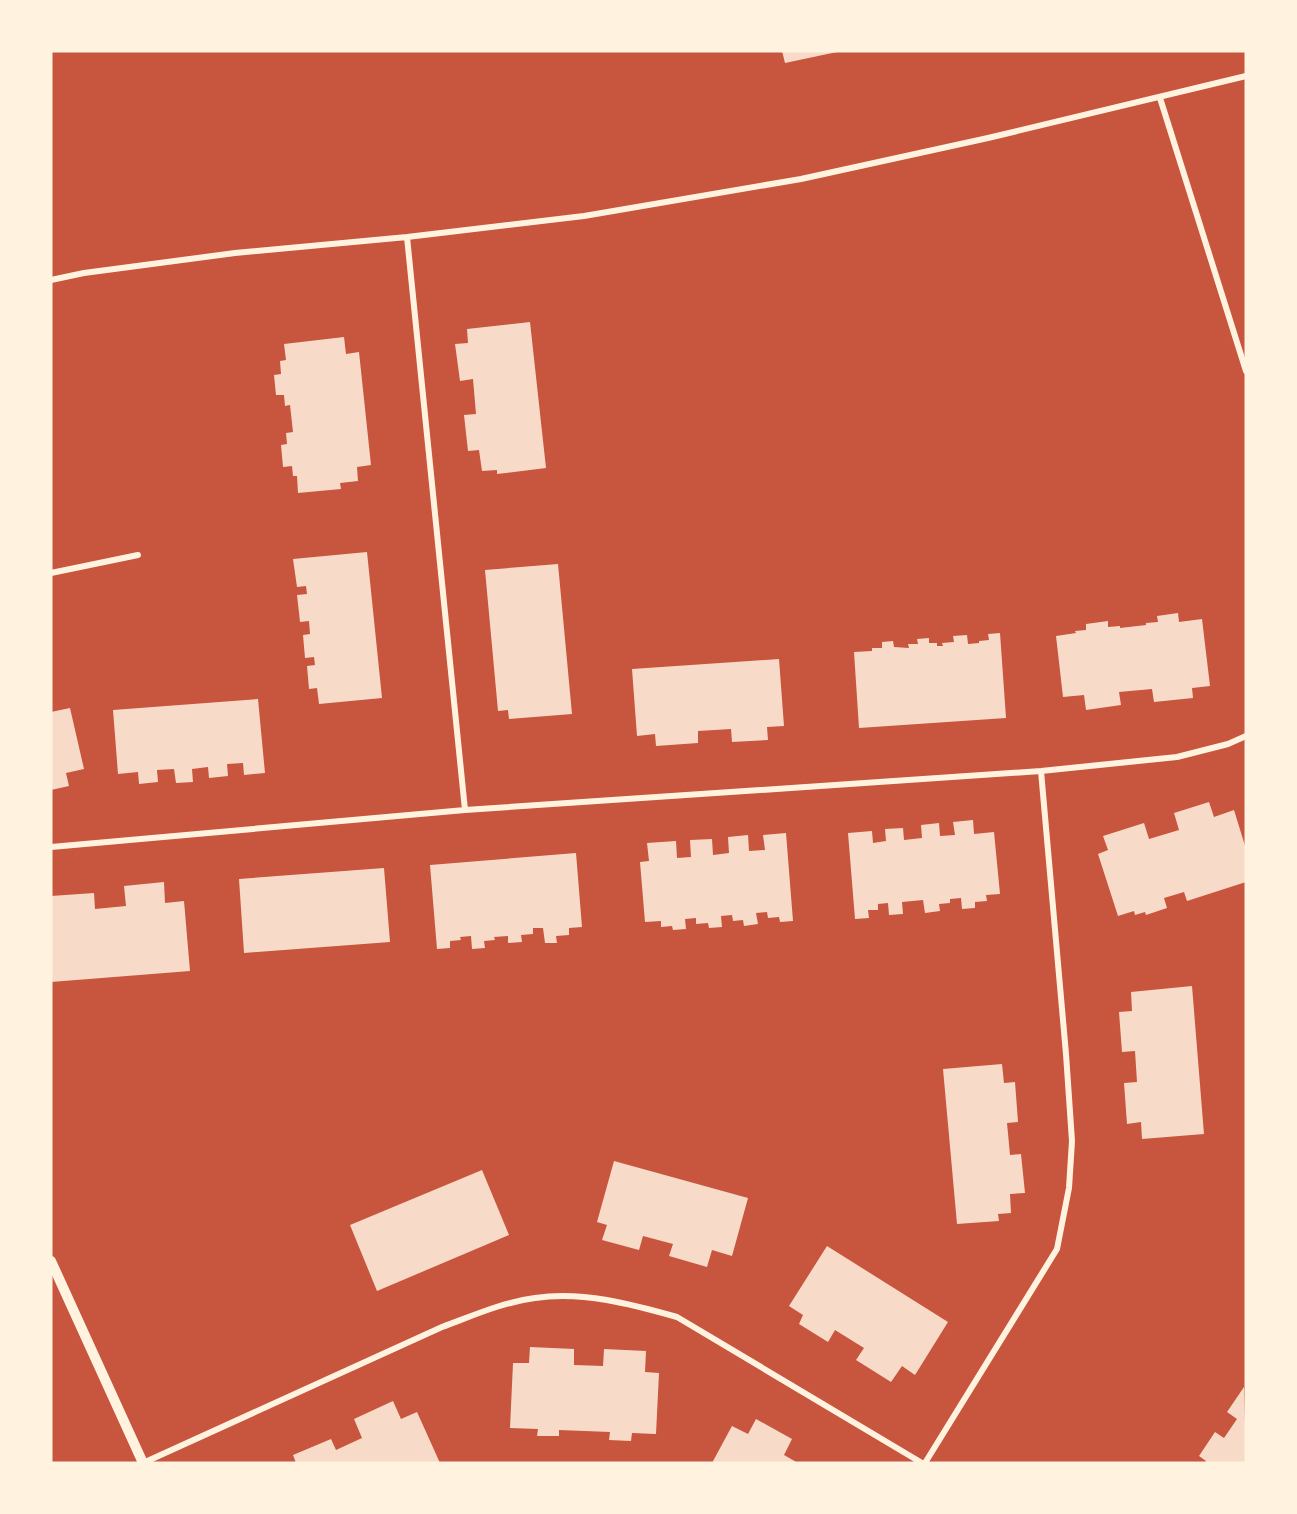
<svg xmlns="http://www.w3.org/2000/svg" width="1297" height="1514" font-family="'Playfair Display',serif">
<rect width="100%" height="100%" fill="#c8553d"/>
<path fill="#f7dbc8" d="M782,51H837V52L785,63Z
M530,322L546,468L497,474V470L482,471L479,450L468,451L464,415L476,414L473,379L460,381L455,344L468,343L467,329Z
M344,337L346,354L359,352L371,465L357,467L358,481L340,483L341,489L298,493L297,476H293L292,466L283,467L281,445L287,444L286,433L293,432L290,405L285,406L284,395H276L274,375L281,374L280,361L286,360L284,344Z
M367,552L382,698L319,704L317,688L309,689L307,666L315,665L314,657L305,658L303,635L310,634L309,621L300,622L297,595L307,594L306,586L297,587L293,559Z
M558,564L572,714L509,719L508,710L498,711L485,570Z
M1178,613L1179,622L1202,619L1210,686L1192,688L1193,698L1154,702L1152,689L1119,692L1121,705L1086,710L1084,695L1063,697L1056,636L1076,633L1075,631L1086,630V624L1108,621V627L1120,626V628L1146,625V623L1158,622L1157,616Z
M1000,633L1006,718L859,728L854,652L872,651V648H882V642L893,641L894,647L909,648L908,644H918L917,639L929,638V643H937V646H943L942,643L954,642L953,636L967,635L968,644L979,643V641L989,640L988,634Z
M779,659L784,726L767,727L768,740L732,742L731,729L698,731V743L656,746L655,734L637,736L632,669Z
M258,699L265,773L244,775L243,763L227,764L228,776L209,778L208,767L192,769L193,782L176,783L174,769L157,770L158,782L139,784L138,772L118,774L113,710Z
M70,708L84,769L66,773L69,786L51,790V712Z
M1209,802L1214,817L1234,810L1246,849V882L1187,901L1184,892L1164,898L1167,908L1146,915L1145,912L1135,915L1134,911L1118,916L1098,854L1108,850L1103,836L1144,823L1149,839L1179,830L1174,813Z
M973,820L974,834L994,832L1000,894L986,895L987,901L975,902V908L962,909L961,898L950,899V903L939,904L940,911L925,913L923,900L902,902L903,914L889,915L888,903L878,904V910H868L869,918L855,919L848,833L872,831L873,843L886,841L885,829L903,828L904,840L922,838L921,825L939,823L940,836L955,835L953,822Z
M786,833L793,921L780,922L779,917L768,918L767,912L756,913L758,924L744,926L743,920L733,921L732,915L721,916L722,927L709,928L708,923L696,924V918L685,919L686,929L673,930L672,926L661,927V921L645,922L640,862L649,861L647,843L676,841L677,858L691,857L690,840L712,839L713,855L729,853L728,837L748,835L749,851L765,850L763,835Z
M576,853L582,927L569,928V935L556,936L557,943H545L543,928H533V934L521,935L522,942L508,943V936L494,937L495,940L484,941L485,948L472,949L471,936L460,937L461,940L450,941V948L437,949L430,865Z
M384,868L390,942L244,953L239,879Z
M164,882L165,903L184,901L190,971L51,982V896L94,893L95,909L126,906L124,886Z
M1192,986L1204,1134L1142,1139L1141,1122L1127,1124L1124,1083L1137,1082L1135,1051L1122,1052L1119,1012L1132,1011L1131,992Z
M1002,1064L1004,1083L1015,1082L1018,1122L1007,1123L1010,1155L1021,1154L1025,1193L1010,1194L1011,1213L998,1214L999,1221L957,1224L943,1069Z
M614,1161L748,1198L732,1256L712,1250L707,1267L669,1256L673,1244L643,1236L639,1250L602,1240L607,1225L597,1222Z
M482,1170L509,1235L377,1291L350,1225Z
M827,1246L948,1322L915,1375L902,1366L891,1382L856,1360L864,1348L835,1330L828,1342L799,1324L803,1315L789,1306Z
M530,1347L574,1349V1365L603,1366L604,1349L646,1351L645,1372L659,1373L656,1434L632,1433L631,1441L609,1440L610,1432L559,1430V1436H537L538,1429L510,1428L513,1363H529Z
M1244,1387L1246,1463H1205L1206,1461L1199,1456L1215,1432L1224,1438L1237,1419L1227,1412Z
M393,1401L401,1419L417,1412L440,1463H296L293,1455L331,1439L336,1450L362,1438L354,1419Z
M756,1419L792,1439L784,1455L798,1463H712L732,1426L748,1434Z"/>
<g fill="none" stroke-linecap="round" stroke-linejoin="round">
<path stroke="#fff3e0" stroke-width="6" d="M1160,98L1246,371
M407,237L465,810
M51,280L84,273L235,253L407,237L584,216L801,179L988,138L1246,76
M51,573L138,555
M51,847L465,810L1041,771L1177,757L1228,744L1246,736
M143,1463L442,1327C472,1316 503,1302 535,1298C583,1291 631,1304 677,1317L922,1463
M925,1463L1057,1249L1069,1188L1072,1141L1066,1054L1041,771"/>
<path stroke="#fff3e0" stroke-width="10" d="M51,1261L143,1463"/>
</g>
<rect width="1297" height="1514" fill="none" stroke="#fff3e0" stroke-width="105"/>
</svg>
